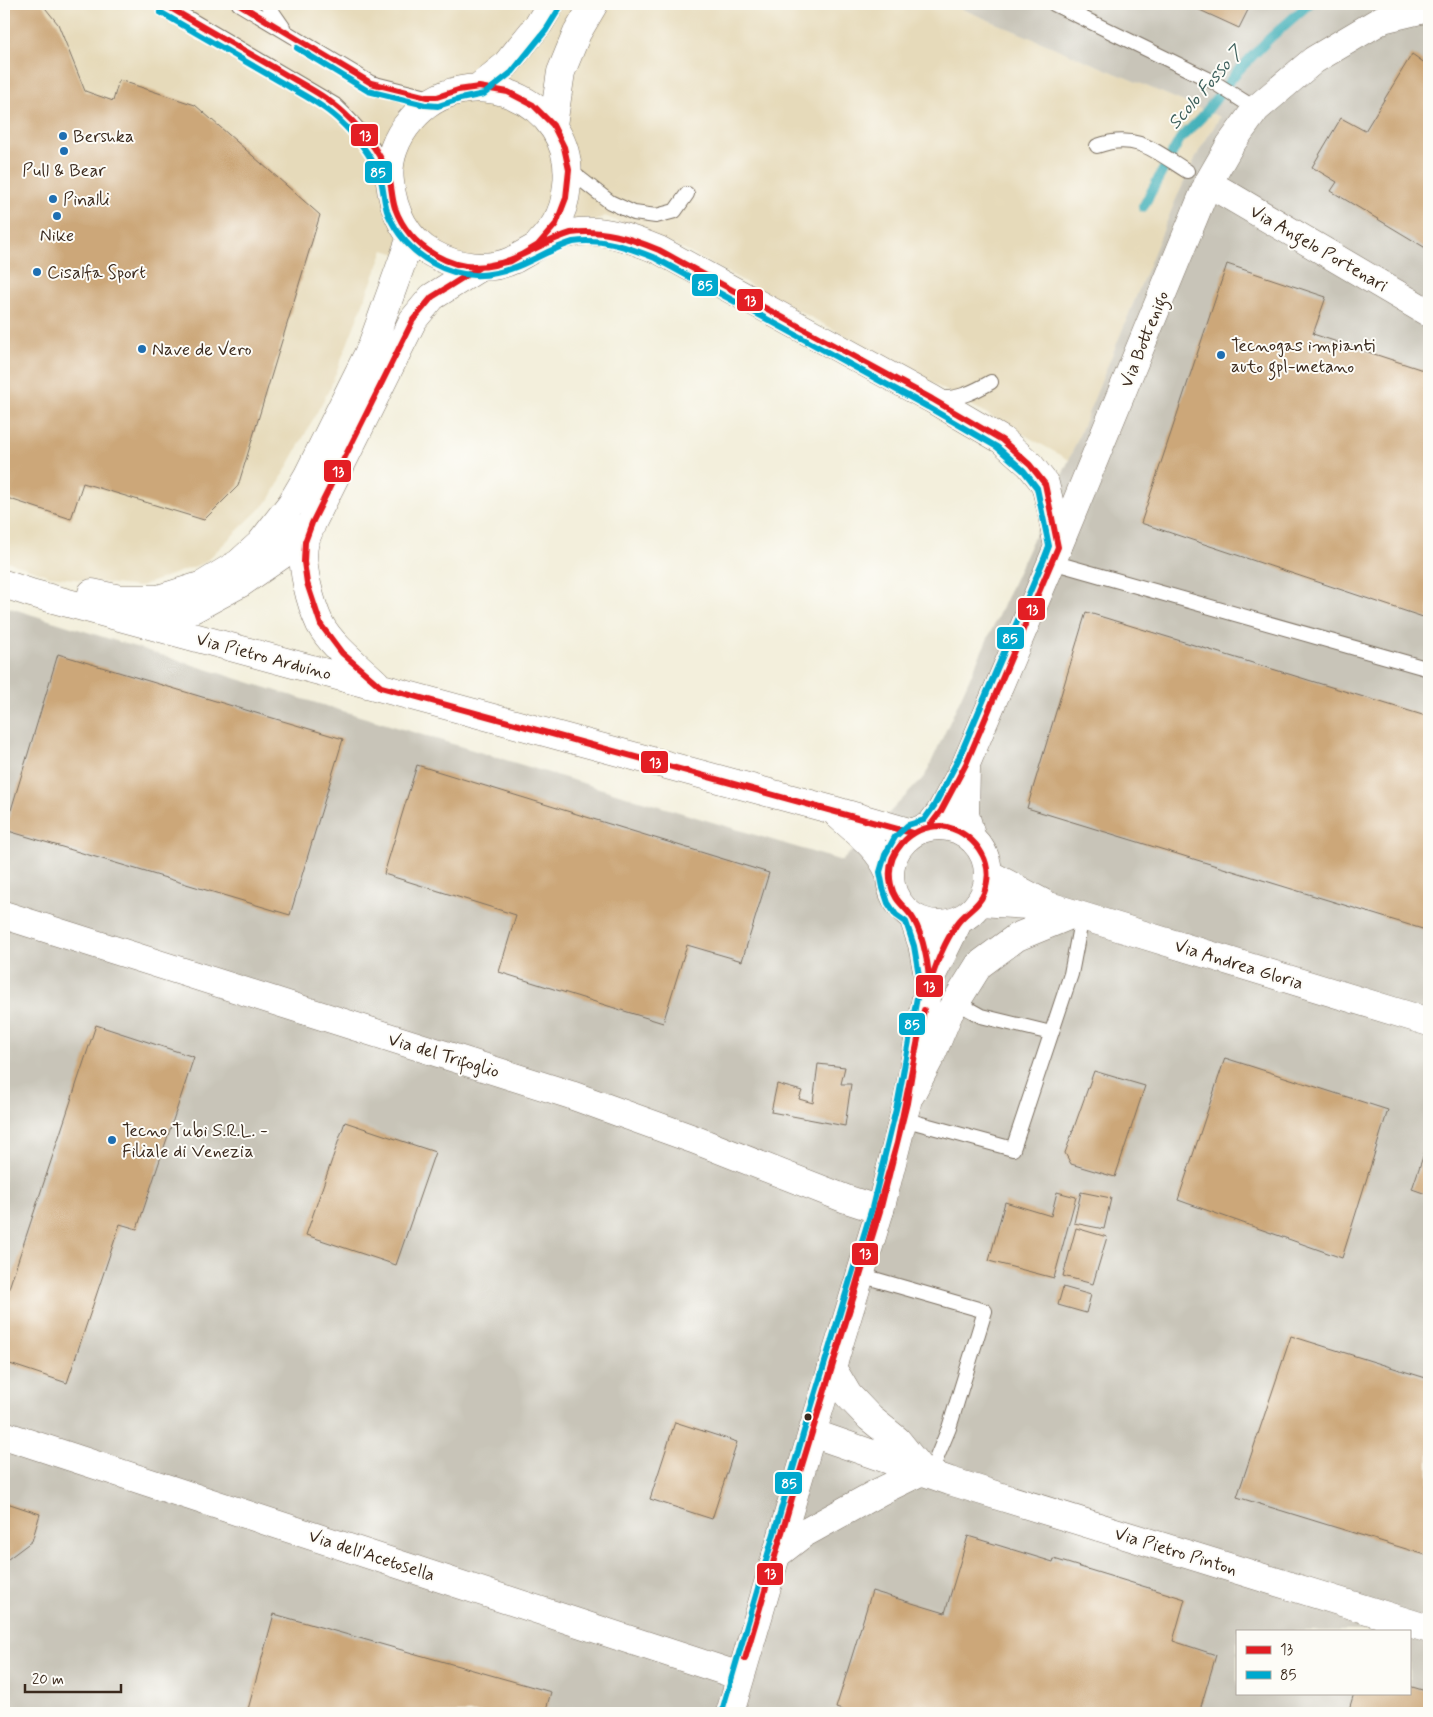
<svg xmlns="http://www.w3.org/2000/svg" width="1433" height="1717" font-family="Mynerve,sans-serif">
<rect width="100%" height="100%" fill="#fdfcf7"/>
<filter id="ink" filterUnits="userSpaceOnUse"><feTurbulence type="fractalNoise" baseFrequency=".02" numOctaves="2"/><feDisplacementMap in="SourceGraphic" scale="10" xChannelSelector="R" yChannelSelector="G"/><feConvolveMatrix kernelMatrix="1 2 1 2 8 2 1 2 1" color-interpolation-filters="sRGB"/></filter>
<filter id="wash" filterUnits="userSpaceOnUse"><feTurbulence type="fractalNoise" baseFrequency=".0096" numOctaves="4" result="noise"/><feDisplacementMap in="SourceGraphic" scale="20" xChannelSelector="R" yChannelSelector="G"/><feGaussianBlur stdDeviation="1.12" result="paint"/><feColorMatrix in="noise" values="0 0 0 0 0 0 0 0 0 0 0 0 0 0 0 0 0 1.4 0 .05"/><feComposite in="paint" operator="in"/></filter>
<g filter="url(#wash)">
<rect width="100%" height="100%" fill="#f3efdc"/>
<path fill="#e6daba" d="M4,4H950L1220,117L1199,151L1176,199L1069,460L904,367L681,248L605,216L534,256L444,269L384,250L330,388L270,499L204,563L138,587L50,576L4,560Z"/>
<path fill="#c8c4b8" fill-rule="evenodd" d="M950,4H1429V1713H4V606L283,693L842,861L925,776L1069,460L1176,199L1199,151L1220,117ZM1237,1631H1409V1693H1237Z"/>
<g fill="none" stroke-linecap="round" stroke-linejoin="round">
<path stroke="#3daeb7" stroke-width="10" d="M1143,207L1180,139L1202,117L1236,73L1270,38L1309,4"/>
</g>
<g id="blocks">
<path fill="#cca779" d="M4,4H42L58,24L85,91L113,101L119,80L195,105L320,215L238,486L204,520L83,483L71,519L4,497Z
M1192,4H1251L1239,28L1191,6Z
M1412,54L1429,66V250L1331,191L1337,182L1312,167L1341,118L1365,131Z
M1227,264L1326,297L1313,334L1429,372V619L1141,523Z
M1086,612L1429,717V931L1027,808Z
M58,654L343,739L290,915L5,830Z
M417,765L769,873L742,961L687,945L663,1023L499,972L516,915L384,874Z
M96,1025L194,1057L137,1229L120,1224L67,1383L4,1362V1303Z
M1225,1058L1388,1110L1342,1258L1178,1200Z
M818,1064L845,1067L841,1084H851L845,1126L771,1112L777,1084L802,1091L799,1099L813,1103Z
M1094,1071L1145,1086L1115,1177L1071,1164L1065,1153Z
M345,1122L435,1152L396,1265L306,1235Z
M1429,1139V1195L1412,1189Z
M1057,1192L1076,1197L1054,1278L989,1261L1005,1202L1051,1216Z
M1081,1192L1111,1198L1104,1229L1074,1223Z
M1076,1228L1107,1237L1093,1284L1063,1276Z
M1063,1287L1091,1295L1086,1313L1058,1305Z
M1291,1336L1429,1379V1556L1237,1497Z
M675,1422L737,1442L712,1519L650,1499Z
M4,1502L40,1514L32,1541L4,1562Z
M968,1536L1053,1562L1054,1559L1185,1599L1173,1641L1216,1655L1199,1713H852L836,1708L872,1591L945,1613Z
M274,1614L551,1692L545,1713H247Z
M1409,1686L1429,1692V1713H1348L1354,1693H1409Z"/>
</g>
</g>
<g filter="url(#ink)">
<use href="#blocks" fill-opacity="0" stroke="#7b6f60" stroke-width="1"/>
<g fill="none" stroke-linecap="round" stroke-linejoin="round">
<defs>
<path id="service" d="M164,4L335,105C356,125 374,146 387,172
M239,4L371,83L427,97H437
M267,4L283,27
M1054,4L1210,80L1256,109
M1097,146C1136,132 1155,151 1187,171
M569,170L610,202L634,213L656,216L675,211L687,194
M938,399C960,398 972,393 991,382
M1052,562L1429,669
M956,1002L981,1016L1051,1033
M903,1119L1013,1149L1071,974L1082,916
M860,1275L985,1311L949,1428L930,1474"/>
<path id="minor" d="M1208,183L1429,313
M1058,547L1208,183L1230,145L1256,109L1314,60L1383,19L1429,8
M4,584L31,593L833,810L912,833
M92,593L120,599H158L203,585L239,563L260,544L291,504L308,475L371,348L411,237
M148,624L193,609L241,583L283,554L311,524
M376,683C359,667 331,645 320,624C311,605 299,563 305,541C307,535 310,529 312,523L413,320L432,297L480,267
M838,815C857,832 879,848 889,872
M989,874L1049,906L1429,1022
M980,902L1043,906
M4,915L571,1095L693,1139L846,1199L880,1210
M911,1094L931,1056L949,1013L979,965L1017,937L1073,914
M832,1368L848,1395L870,1418L897,1440L922,1471
M812,1433L950,1481L1429,1629
M4,1435L740,1676
M776,1555L803,1534L879,1492L922,1471"/>
<path id="tertiary" d="M479,87L505,66L539,24L551,4
M553,125L561,72L577,33L594,4
M538,245C544,238 550,232 555,224C562,213 566,198 567,185C577,99 466,54 411,120C396,137 387,160 390,182C393,211 406,240 433,254C456,267 488,272 513,260C532,250 550,237 571,233C601,227 632,239 659,250L932,399L1002,440L1030,465L1045,484L1051,509L1058,547L966,764L941,811L929,827
M966,768L965,814L972,839
M890 875a49 49 0 1 1 98 0a49 49 0 1 1-98 0Z
M913,917L922,944L929,981
M730,1713L812,1433L880,1210L907,1103L929,981L959,920"/>
</defs>
<use href="#service" stroke="#7b6f60" stroke-width="16"/>
<use href="#minor" stroke="#7b6f60" stroke-width="29"/>
<use href="#tertiary" stroke="#7b6f60" stroke-width="29"/>
<use href="#service" stroke="#fff" stroke-width="14"/>
<use href="#minor" stroke="#fff" stroke-width="28"/>
<use href="#tertiary" stroke="#fff" stroke-width="28"/>
<defs>
<path id="bus-1" d="M164,4C202,27 240,48 278,70C301,84 325,95 345,114C361,129 378,150 387,171C392,182 391,196 395,208C409,247 453,274 494,265C521,259 544,241 571,233C602,229 630,238 659,250L932,399L1002,440L1030,465L1045,484L1058,547L966,764L941,811L929,827
M239,4L371,83L427,97H437L458,90L479,87L508,92L533,105L553,125L564,147L569,170L566,198L556,224L538,245L511,261L480,267L432,297L413,320L312,523L305,542L304,562L307,583L321,625L342,653L381,687L912,833
M941,826C972,830 997,861 984,893C979,907 965,912 957,924C944,943 935,966 929,987C930,969 923,936 914,920C906,906 895,903 891,885C884,853 910,826 941,826Z
M915,1054L924,1010
M915,1054L924,1010
M897,1143L915,1054
M897,1143L907,1103L915,1054
M833,1364L897,1143
M833,1364L880,1211L897,1143
M795,1488L833,1364
M795,1488L833,1364
M745,1659L795,1488
M745,1659L795,1488"/>
<path id="bus-2" d="M160,12C198,34 236,56 274,78C296,91 319,102 338,119C354,134 370,154 379,174C384,186 383,201 388,214C406,255 451,283 496,273C523,268 546,250 573,242C602,238 628,247 655,258L928,407L997,447L1024,471L1037,488L1049,546L1044,559L958,760L934,806L924,820L908,825L895,837L885,855L880,872L883,888L888,903L896,915L906,922L914,946L920,981L898,1101L872,1208L804,1431L722,1711
M297,48L368,91L425,105L438,106L460,99L484,94L512,72L546,30L559,9"/>
</defs>
<use href="#bus-1" stroke="#fdfcf7" stroke-width="10"/>
<use href="#bus-2" stroke="#fdfcf7" stroke-width="10"/>
<use href="#bus-1" stroke="#e31e24" stroke-width="6"/>
<use href="#bus-2" stroke="#00a9ce" stroke-width="6"/>
</g>
</g>
<g fill="#1f6fb2" stroke="#fdfcf7" stroke-width="2">
<circle cx="63" cy="136" r="5"/>
<circle cx="64" cy="151" r="5"/>
<circle cx="53" cy="199" r="5"/>
<circle cx="57" cy="216" r="5"/>
<circle cx="37" cy="272" r="5"/>
<circle cx="142" cy="349" r="5"/>
<circle cx="1221" cy="355" r="5"/>
<circle cx="112" cy="1140" r="5"/>
</g>
<circle fill="#3b2a1e" stroke="#fdfcf7" stroke-width="2" cx="808" cy="1417" r="4.5"/>
<g text-anchor="middle" stroke-width="4" stroke-linejoin="round" paint-order="stroke">
<g font-size="18" fill="#3b2a1e" stroke="#fdfcf7" text-anchor="start">
<text x="73" y="142">Bershka</text>
<text x="64" y="176" text-anchor="middle">Pull &amp; Bear</text>
<text x="63" y="205">Pinalli</text>
<text x="57" y="241" text-anchor="middle">Nike</text>
<text x="47" y="278">Cisalfa Sport</text>
<text x="1231" y="351">Tecnogas impianti<tspan x="1231" dy="21">auto gpl-metano</tspan></text>
<text x="152" y="355">Nave de Vero</text>
<text x="122" y="1136">Tecno Tubi S.R.L. -<tspan x="122" dy="21">Filiale di Venezia</tspan></text>
</g>
<g font-size="18" fill="#3b2a1e" stroke="#fdfcf7">
<text transform="translate(1319 248) rotate(30)" y="6">Via Angelo Portenari</text>
<text transform="translate(1144 339) rotate(-68)" y="6">Via Bottenigo</text>
<text transform="translate(264 656) rotate(15)" y="6">Via Pietro Arduino</text>
<text transform="translate(1239 964) rotate(17)" y="6">Via Andrea Gloria</text>
<text transform="translate(444 1055) rotate(17)" y="6">Via del Trifoglio</text>
<text transform="translate(1176 1551) rotate(17)" y="6">Via Pietro Pinton</text>
<text transform="translate(372 1555) rotate(18)" y="6">Via dell'Acetosella</text>
</g>
<g font-size="19" font-style="italic" fill="#3c5f5b" stroke="#fdfcf7">
<text transform="translate(1204 87) rotate(-49)" y="7">Scolo Fosso 7</text>
</g>
</g>
<g stroke="#fdfcf7" stroke-width="2">
<rect x="350" y="123" width="29" height="24" rx="5" fill="#e31e24"/>
<rect x="364" y="160" width="29" height="24" rx="5" fill="#00a9ce"/>
<rect x="691" y="273" width="28" height="24" rx="5" fill="#00a9ce"/>
<rect x="736" y="288" width="28" height="24" rx="5" fill="#e31e24"/>
<rect x="323" y="459" width="29" height="24" rx="5" fill="#e31e24"/>
<rect x="1017" y="597" width="29" height="24" rx="5" fill="#e31e24"/>
<rect x="996" y="626" width="29" height="24" rx="5" fill="#00a9ce"/>
<rect x="640" y="750" width="29" height="24" rx="5" fill="#e31e24"/>
<rect x="915" y="974" width="29" height="24" rx="5" fill="#e31e24"/>
<rect x="898" y="1012" width="28" height="24" rx="5" fill="#00a9ce"/>
<rect x="851" y="1242" width="28" height="24" rx="5" fill="#e31e24"/>
<rect x="774" y="1471" width="29" height="24" rx="5" fill="#00a9ce"/>
<rect x="756" y="1562" width="28" height="24" rx="5" fill="#e31e24"/>
</g>
<g font-size="14" text-anchor="middle" font-weight="bold" fill="#fff">
<text x="365" y="140">13</text>
<text x="378" y="177">85</text>
<text x="705" y="290">85</text>
<text x="750" y="305">13</text>
<text x="338" y="476">13</text>
<text x="1032" y="614">13</text>
<text x="1010" y="643">85</text>
<text x="655" y="767">13</text>
<text x="929" y="991">13</text>
<text x="912" y="1029">85</text>
<text x="865" y="1258">13</text>
<text x="789" y="1488">85</text>
<text x="770" y="1578">13</text>
</g>
<rect width="1433" height="1717" fill="none" stroke="#fdfcf7" stroke-width="20"/>
<rect x="1236" y="1630" width="175" height="65" fill="#fdfcf7" stroke="#afa8a0"/>
<rect x="1246" y="1646" width="25" height="8" fill="#e31e24" stroke="#afa8a0"/>
<text x="1280" y="1654" font-size="15" fill="#3b2a1e">13</text>
<rect x="1246" y="1671" width="25" height="8" fill="#00a9ce" stroke="#afa8a0"/>
<text x="1280" y="1680" font-size="15" fill="#3b2a1e">85</text>
<path d="M25 1684v8h96v-8" fill="none" stroke="#3b2a1e" stroke-width="2.5"/>
<text x="32" y="1684" font-size="15" fill="#3b2a1e" stroke="#fdfcf7" stroke-width="4" paint-order="stroke">20 m</text>
</svg>
